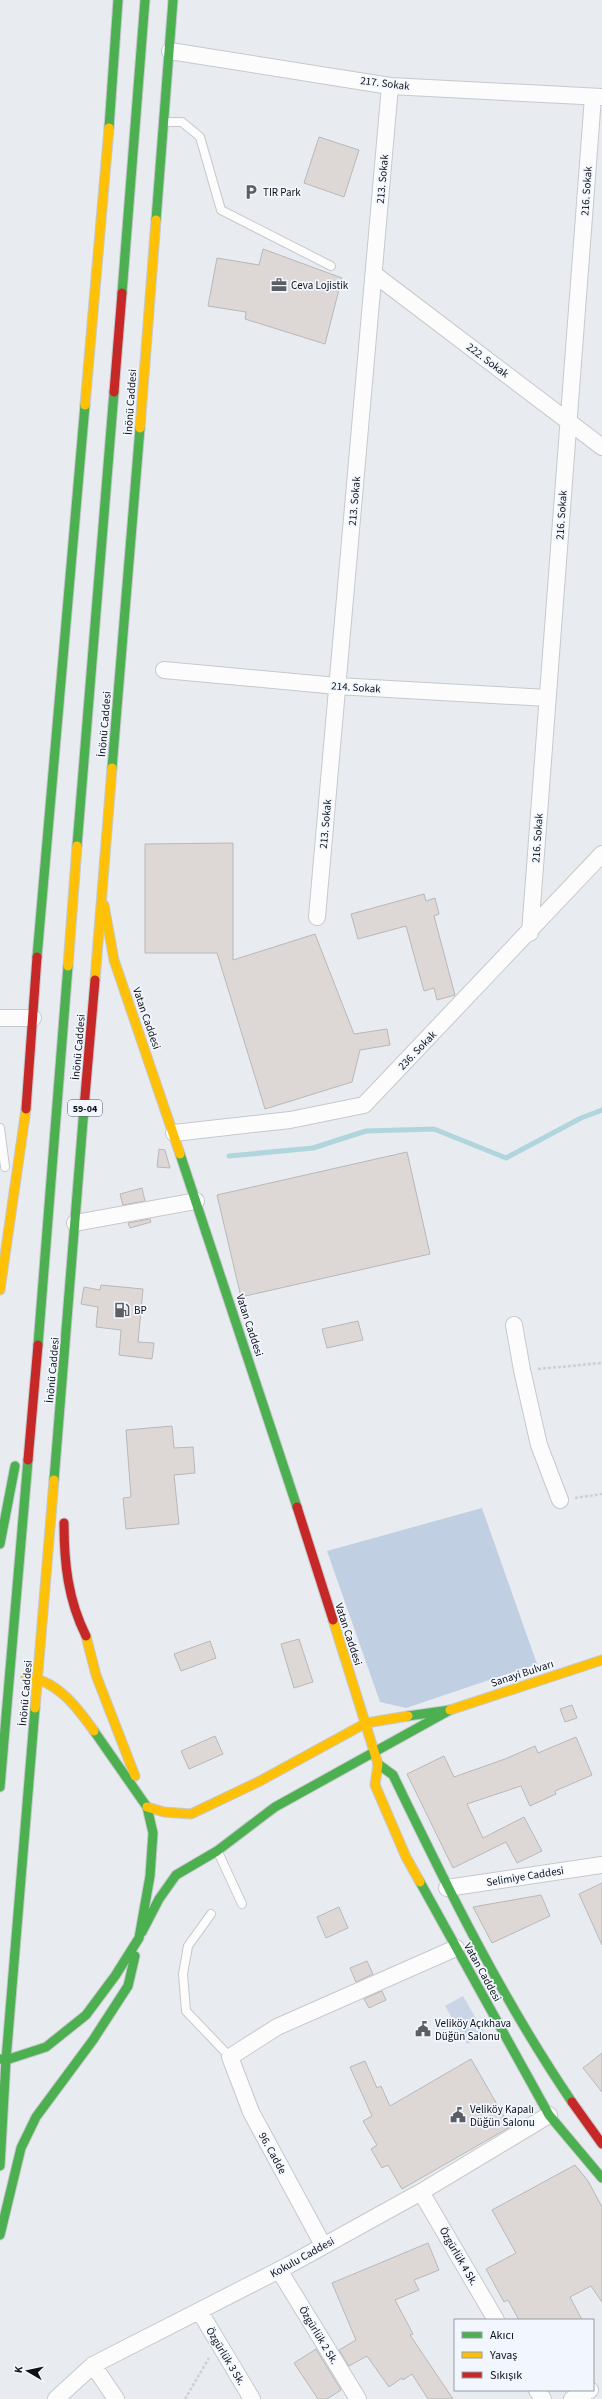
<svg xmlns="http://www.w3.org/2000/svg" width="602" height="2399" font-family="'Source Sans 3',sans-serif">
<rect width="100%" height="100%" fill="#e8ebf0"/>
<path fill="#cad6e7" d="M463,1996L485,2034L467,2044L445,2006Z"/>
<path fill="#c1cfe3" d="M482,1508L537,1664L406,1708L380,1702L327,1551Z"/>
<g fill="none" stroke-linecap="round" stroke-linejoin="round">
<path stroke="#b1d5dc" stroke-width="5" d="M229,1156L313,1148L366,1131L434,1129L506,1158L581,1118L602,1110"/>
</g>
<path fill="#ddd8d5" stroke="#b8b8b9" d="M319,137L359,150L344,197L304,183Z
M263,249L342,278L325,344L245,319L246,312L208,306L217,258L259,265Z
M233,843V960L315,934L354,1034L387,1029L390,1045L360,1050L352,1082L265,1109L217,953H145V844Z
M424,894L426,901L435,898L439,914L434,916L455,995L437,1000L434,988L424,991L406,926L358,939L351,914Z
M159,1149L165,1150L170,1168L157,1167Z
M407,1152L430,1254L241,1297L217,1195Z
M142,1188L145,1201L123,1205L120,1194Z
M150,1219L151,1222L130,1228L128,1223Z
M101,1285L143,1289L138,1342L154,1343L152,1359L119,1355L121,1330L96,1327L98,1307L81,1304L84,1287L100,1290Z
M358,1321L363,1340L327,1348L322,1329Z
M172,1426L174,1448L193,1447L195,1473L174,1475L179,1524L126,1529L123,1498L131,1497L126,1430Z
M299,1639L313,1682L294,1688L281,1644Z
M210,1641L216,1658L181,1671L174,1654Z
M572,1705L577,1718L565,1722L560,1709Z
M215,1736L223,1754L189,1769L181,1751Z
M576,1737L592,1775L555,1791L556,1794L530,1806L521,1786L467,1804L483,1838L524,1817L542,1851L517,1863L506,1842L453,1868L407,1774L444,1756L454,1777L505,1759L535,1746L538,1753Z
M602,1883V1945L579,1894Z
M541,1895L550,1916L492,1943L473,1907Z
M339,1907L348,1928L326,1938L317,1917Z
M367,1961L373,1974L356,1982L350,1968Z
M382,1991L386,2000L369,2008L364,1999Z
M602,2053V2092L583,2068Z
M471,2059L510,2127L402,2189L388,2165L382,2168L371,2149L377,2145L363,2121L372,2116L350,2067L365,2061L377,2088L381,2086L390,2106Z
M575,2165L588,2181L602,2207V2302L591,2286L570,2297L582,2320H519L508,2300L504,2302L486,2269L516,2253L492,2210Z
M428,2243L439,2270L414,2280L419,2290L395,2300L413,2334L410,2335L453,2399H428L412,2374L403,2380L402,2378L389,2387L367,2356L349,2366L339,2350L356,2340L332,2283Z
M316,2349L341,2390L327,2399H318L294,2363Z"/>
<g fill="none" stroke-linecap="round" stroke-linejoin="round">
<defs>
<path id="lane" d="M165,122H182L200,137L221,210L331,266
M0,1128L5,1167
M218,1852L242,1904
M211,1914L188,1946L183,1974L186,2011L230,2057"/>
<path id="street" d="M170,51L390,86L602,97
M374,274L602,447
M164,670L337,686L547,698
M317,917L390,86
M530,933L593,97
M0,1018H33
M174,1133L290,1120L364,1105L602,854
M75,1223L196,1201
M514,1325L522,1370L539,1445L560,1500
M447,1888L602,1865
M421,2192L496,2320
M323,2245L251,2112L230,2057L277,2027L456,1948
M279,2270L358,2399
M200,2312L252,2399
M93,2365L116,2399
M537,2390L543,2399
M56,2399L93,2365L289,2265L421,2192L549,2115
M572,2399L590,2390"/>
<path id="fast" d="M109,128L118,0
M156,220L173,0
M122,293L145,0
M112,768L140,428
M77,846L114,392
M37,957L85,405
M180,1154L297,1507
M38,1345L68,966
M54,1480L84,1108
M0,1544L15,1466
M378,1764L393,1775C447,1887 502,1999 572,2102
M0,1787L28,1460
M420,1882L549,2115L602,2178
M142,1932L159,1899L176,1875L217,1851L275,1807L450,1710L408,1716
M0,2059L6,2060L46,2047L86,2015L115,1976L139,1938L150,1876L153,1833L147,1807L94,1731
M0,2166L6,2060L35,1708
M0,2235L21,2148L36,2117L93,2040L128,1986L135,1956"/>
<path id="slow" d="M85,405L109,128
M140,428L156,220
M104,905L114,960L180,1154
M68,966L77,846
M95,980L112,768
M0,1290L26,1109
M333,1620L378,1764L375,1785L406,1857L420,1882
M86,1636L96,1675L135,1776
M26,1677C57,1680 77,1707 94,1731
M35,1708L54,1480
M450,1710L602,1660
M147,1807L164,1812L191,1814L260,1781L366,1723L408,1716"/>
<path id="jam" d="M114,392L122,293
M84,1108L95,980
M26,1109L37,957
M28,1460L38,1345
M297,1507L333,1620
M64,1523C64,1563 68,1600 86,1636
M572,2102L602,2144"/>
</defs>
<use href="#lane" stroke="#c6c9cc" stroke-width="10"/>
<use href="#street" stroke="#c6c9cc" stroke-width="18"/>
<use href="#fast" stroke="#c6c9cc" stroke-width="11"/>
<use href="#slow" stroke="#c6c9cc" stroke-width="11"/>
<use href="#jam" stroke="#c6c9cc" stroke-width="11"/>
<path stroke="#ced0d1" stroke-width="2.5" stroke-dasharray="3 2" stroke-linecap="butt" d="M538,1369L602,1363
M575,1498L602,1494
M185,2399L209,2358"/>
<use href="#lane" stroke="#fcfcfd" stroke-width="8"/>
<use href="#street" stroke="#fcfcfd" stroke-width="16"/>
<use href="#fast" stroke="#4caf50" stroke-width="9"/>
<use href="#slow" stroke="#ffc107" stroke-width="9"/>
<use href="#jam" stroke="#c62828" stroke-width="9"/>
</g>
<defs>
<symbol id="parking-bare" viewBox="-9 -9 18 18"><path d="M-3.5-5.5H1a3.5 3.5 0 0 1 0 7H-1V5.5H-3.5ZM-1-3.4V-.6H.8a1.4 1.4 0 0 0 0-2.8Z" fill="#5b5e62" stroke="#f2f7ff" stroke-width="2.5" paint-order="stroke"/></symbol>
<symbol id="office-bare" viewBox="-9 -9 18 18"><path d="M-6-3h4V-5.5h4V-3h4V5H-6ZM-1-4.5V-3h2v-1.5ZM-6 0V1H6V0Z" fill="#5b5e62" stroke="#f2f7ff" stroke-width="2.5" paint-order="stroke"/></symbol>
<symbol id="fuel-bare" viewBox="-9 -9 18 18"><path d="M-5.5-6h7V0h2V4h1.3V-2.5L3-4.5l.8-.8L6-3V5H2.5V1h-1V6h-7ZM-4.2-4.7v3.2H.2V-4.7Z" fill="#5b5e62" stroke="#f2f7ff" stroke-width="2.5" paint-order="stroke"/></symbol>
<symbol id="civic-bare" viewBox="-9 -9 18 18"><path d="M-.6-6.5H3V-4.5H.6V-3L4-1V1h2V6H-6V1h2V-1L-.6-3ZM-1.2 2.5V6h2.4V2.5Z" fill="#5b5e62" stroke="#f2f7ff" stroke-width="2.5" paint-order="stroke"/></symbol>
</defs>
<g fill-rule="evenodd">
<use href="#parking-bare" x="240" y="181" width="22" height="22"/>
<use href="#office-bare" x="268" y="274" width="22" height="22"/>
<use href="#fuel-bare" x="111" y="1299" width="22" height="22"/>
<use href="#civic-bare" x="412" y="2018" width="22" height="22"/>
<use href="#civic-bare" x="447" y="2104" width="22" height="22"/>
</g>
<g text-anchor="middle" stroke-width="3.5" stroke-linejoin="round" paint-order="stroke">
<rect fill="#f2f7ff" stroke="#53575b" stroke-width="1" x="68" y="1100" width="34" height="16" rx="3"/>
<g font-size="10" font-weight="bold" fill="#0f1215">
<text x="85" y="1112">59-04</text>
</g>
<g font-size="11" fill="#0f1215" stroke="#f2f7ff">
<text transform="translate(385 83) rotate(7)" y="4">217. Sokak</text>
<text transform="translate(382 179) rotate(-85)" y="4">213. Sokak</text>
<text transform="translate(586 191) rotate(-86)" y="4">216. Sokak</text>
<text transform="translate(488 360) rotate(37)" y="4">222. Sokak</text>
<text transform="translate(130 402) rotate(-86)" y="4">İnönü Caddesi</text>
<text transform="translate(354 501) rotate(-85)" y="4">213. Sokak</text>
<text transform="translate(561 515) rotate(-86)" y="4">216. Sokak</text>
<text transform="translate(356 687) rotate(4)" y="4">214. Sokak</text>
<text transform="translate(104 724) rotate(-85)" y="4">İnönü Caddesi</text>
<text transform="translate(325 824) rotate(-85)" y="4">213. Sokak</text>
<text transform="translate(537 838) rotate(-86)" y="4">216. Sokak</text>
<text transform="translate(147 1018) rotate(71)" y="4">Vatan Caddesi</text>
<text transform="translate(78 1047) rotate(-85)" y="4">İnönü Caddesi</text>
<text transform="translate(417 1050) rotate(-46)" y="4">236. Sokak</text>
<text transform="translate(250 1325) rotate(72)" y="4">Vatan Caddesi</text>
<text transform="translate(52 1370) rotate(-85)" y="4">İnönü Caddesi</text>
<text transform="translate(349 1634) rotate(72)" y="4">Vatan Caddesi</text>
<text transform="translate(522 1673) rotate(-18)" y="4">Sanayi Bulvarı</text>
<text transform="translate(25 1693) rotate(-85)" y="4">İnönü Caddesi</text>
<text transform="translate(525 1876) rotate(-9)" y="4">Selimiye Caddesi</text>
<text transform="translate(483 1972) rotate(61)" y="4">Vatan Caddesi</text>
<text transform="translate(273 2153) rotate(61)" y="4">96. Cadde</text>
<text transform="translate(459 2256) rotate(60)" y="4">Özgürlük 4 Sk.</text>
<text transform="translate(302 2257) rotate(-29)" y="4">Kokulu Caddesi</text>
<text transform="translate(319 2335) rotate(59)" y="4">Özgürlük 2 Sk.</text>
<text transform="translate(226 2356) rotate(59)" y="4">Özgürlük 3 Sk.</text>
</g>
<g font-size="11" fill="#0f1215" stroke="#f2f7ff" text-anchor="start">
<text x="263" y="196">TIR Park</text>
<text x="291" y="289">Ceva Lojistik</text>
<text x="134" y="1314">BP</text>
<text x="435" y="2027">Veliköy Açıkhava<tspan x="435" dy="13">Düğün Salonu</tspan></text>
<text x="470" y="2113">Veliköy Kapalı<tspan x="470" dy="13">Düğün Salonu</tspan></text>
</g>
</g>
<rect x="454" y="2319" width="140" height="72" fill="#f2f7ff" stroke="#979ba1"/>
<rect x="462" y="2332" width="20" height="6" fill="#4caf50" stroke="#979ba1"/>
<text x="490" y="2339" font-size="12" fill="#0f1215">Akıcı</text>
<rect x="462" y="2352" width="20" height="6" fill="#ffc107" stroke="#979ba1"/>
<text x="490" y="2359" font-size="12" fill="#0f1215">Yavaş</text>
<rect x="462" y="2372" width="20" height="6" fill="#c62828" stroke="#979ba1"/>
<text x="490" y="2379" font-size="12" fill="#0f1215">Sıkışık</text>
<g transform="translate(28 2371) rotate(279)" stroke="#f2f7ff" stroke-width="3" paint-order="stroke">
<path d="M0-3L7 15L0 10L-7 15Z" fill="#0f1215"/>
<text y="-6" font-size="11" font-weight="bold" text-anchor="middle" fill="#0f1215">K</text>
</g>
</svg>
